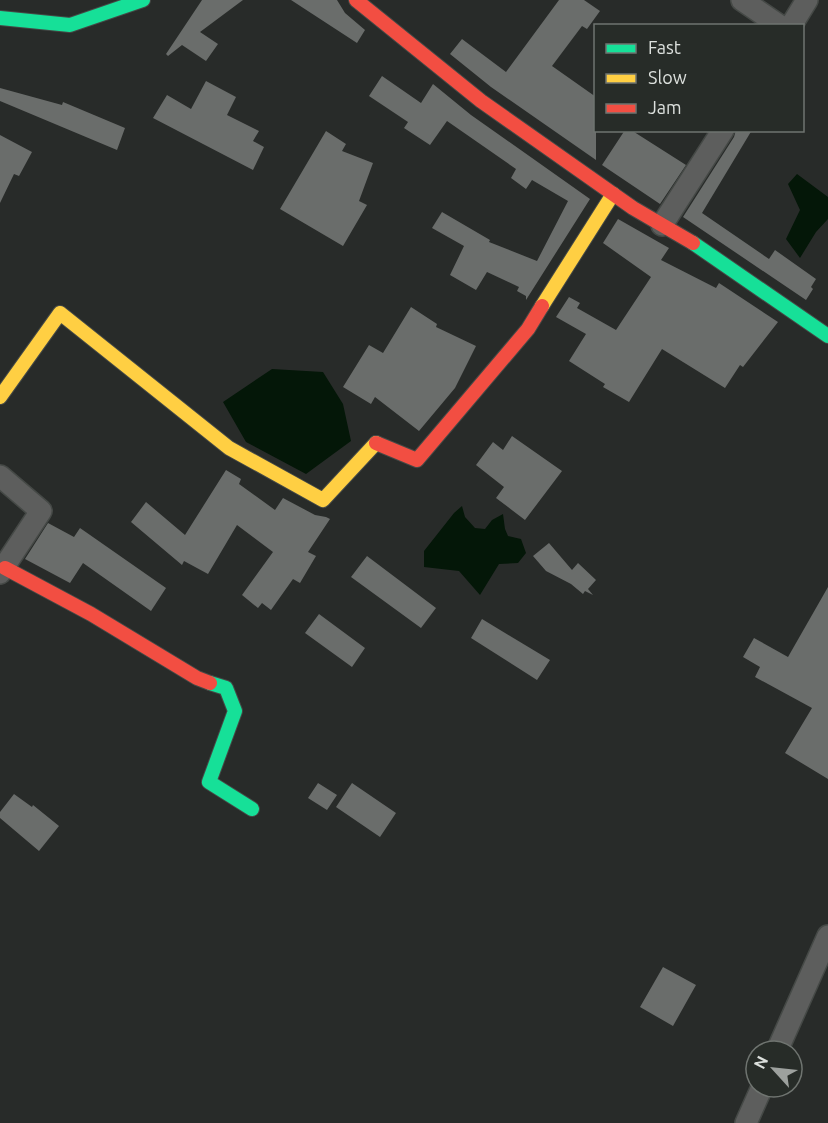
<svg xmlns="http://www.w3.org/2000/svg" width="828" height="1123" font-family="Ubuntu,sans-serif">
<rect width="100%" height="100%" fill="#282b29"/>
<path fill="#041708" d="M797,174L828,197V219L816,232L800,258L786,239L800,210L788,184Z
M272,369L323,372L343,404L351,441L306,474L246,442L223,402Z
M462,506L465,517L475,528L485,529L492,520L503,514L505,529L508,536L521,539L526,553L518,563L499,564L480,595L459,571L424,567V551L454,513Z"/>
<path fill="#6a6d6b" d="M202,0H243L200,32L218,44L206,61L182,45L168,56L166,54Z
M291,0H337L345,13L365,30L357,43Z
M559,0H584L600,11L587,29L582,26L552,66L596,97V160L491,87L450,54L462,39L506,72Z
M382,76L421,103L433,84L471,115L590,199L526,300V296L517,291L519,287L487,272L476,290L450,275L464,246L432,228L442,212L490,240L489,242L537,261L568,201L532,180L526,189L511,178L516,169L447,121L430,145L404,128L408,122L369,96Z
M206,81L236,97L227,115L259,131L253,141L264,147L253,170L153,118L167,95L191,109Z
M0,88L62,105L63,102L125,128L117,150L0,101Z
M625,130H631L686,165L660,204L602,165Z
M736,130H752L702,213L769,259L775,250L816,279L811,287L813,289L806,300L683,217L734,137Z
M326,131L346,144L342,151L373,163L359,201L367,205L343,246L280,209Z
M0,135L32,152L19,176L14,174L0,203Z
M618,219L669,248L661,260L716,288L719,283L778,322L743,367L740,365L725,388L662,349L629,402L603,387L605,384L569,361L586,334L556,317L569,297L580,303L577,308L616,330L651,277L603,243Z
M411,307L437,324L436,327L476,346L455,388L419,431L375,397L371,404L343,387L369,345L383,353Z
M512,436L562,471L525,520L496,498L504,487L476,465L493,442L503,450Z
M226,470L241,479L239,484L275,510L283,498L315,515L326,517L330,519L308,552L316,556L300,583L293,579L271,610L262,603L258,608L242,595L273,552L237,525L208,574L184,561L182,565L131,522L146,502L185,535Z
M48,523L74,537L80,528L166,588L151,611L83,563L70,583L25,559Z
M549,543L572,570L578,563L596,580L588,589L593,595L585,591L583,594L571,584L546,571L533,556Z
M367,556L436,608L421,628L351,577Z
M828,587V779L785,753L812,708L755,677L760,667L743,657L754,638L788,657Z
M319,614L365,648L352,667L305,633Z
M482,619L550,660L537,680L471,638Z
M318,783L337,795L327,810L308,798Z
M352,783L396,813L380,837L336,807Z
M14,794L32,807L33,805L59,826L39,851L0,818V812Z
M663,967L696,985L673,1026L640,1007Z"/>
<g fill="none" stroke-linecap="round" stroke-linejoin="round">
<defs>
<path id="street" d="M742,0L780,26
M791,26L807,0
M662,225L723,130
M0,476L41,511L0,573
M777,1051L828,936
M746,1123L762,1087"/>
<path id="fast" d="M0,18L70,25L143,0
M693,243L828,336
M210,683L226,688L235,711L209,782L252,809"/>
<path id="slow" d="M542,306L613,194
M0,397L60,313L229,448L323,500L376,443"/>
<path id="jam" d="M356,0L481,101L633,208L693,243
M376,443L417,460L528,329L542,306
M5,568L91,614L197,678L210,683"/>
</defs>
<use href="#street" stroke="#454946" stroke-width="24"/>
<use href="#fast" stroke="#454946" stroke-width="16"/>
<use href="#slow" stroke="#454946" stroke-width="16"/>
<use href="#jam" stroke="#454946" stroke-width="16"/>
<use href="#street" stroke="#5d5e5d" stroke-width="21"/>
<use href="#fast" stroke="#16e098" stroke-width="14"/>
<use href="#slow" stroke="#ffcf43" stroke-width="14"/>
<use href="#jam" stroke="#f24e42" stroke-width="14"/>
</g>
<rect x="594" y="24" width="210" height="108" fill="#272c28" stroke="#6f7470" stroke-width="1.5"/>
<rect x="606" y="44" width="30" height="9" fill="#16e098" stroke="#6f7470" stroke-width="1.5"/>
<text x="648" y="54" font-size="18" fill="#dce0dd">Fast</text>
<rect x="606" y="74" width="30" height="9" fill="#ffcf43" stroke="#6f7470" stroke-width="1.5"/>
<text x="648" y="84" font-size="18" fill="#dce0dd">Slow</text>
<rect x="606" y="104" width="30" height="9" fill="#f24e42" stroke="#6f7470" stroke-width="1.5"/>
<text x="648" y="114" font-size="18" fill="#dce0dd">Jam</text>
<g transform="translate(774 1069) rotate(297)"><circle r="28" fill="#272c28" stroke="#6f7470" stroke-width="1.5"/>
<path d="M0-4.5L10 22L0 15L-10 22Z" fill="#9da19e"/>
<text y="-9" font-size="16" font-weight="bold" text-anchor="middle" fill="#dce0dd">N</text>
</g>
</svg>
